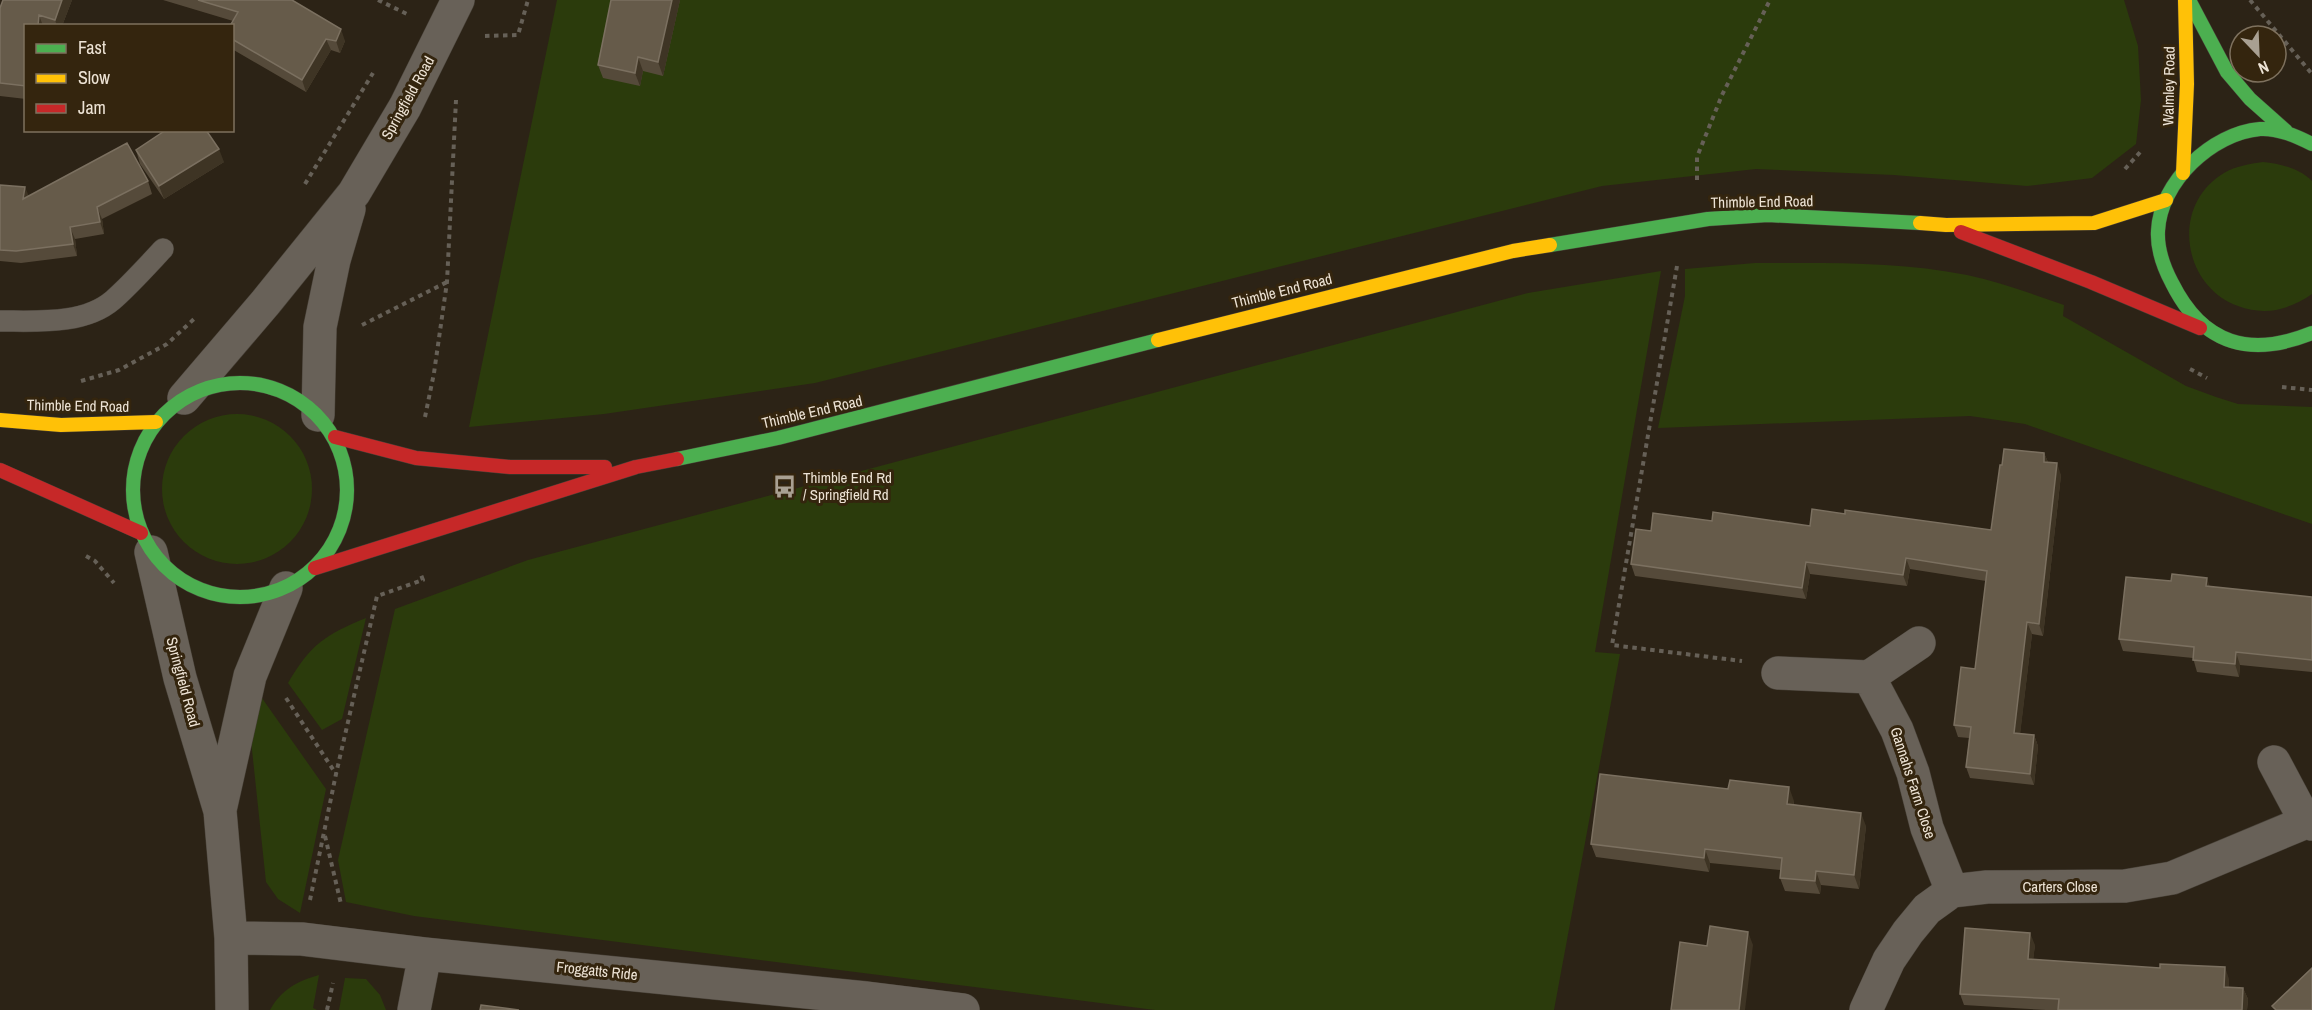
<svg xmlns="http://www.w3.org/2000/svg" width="2312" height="1010" font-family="'Archivo Narrow',sans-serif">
<rect width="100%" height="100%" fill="#2c2316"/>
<path fill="#2b3b0c" d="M557,0H2124L2138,46L2141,100L2136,144L2092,178L2027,186L1894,175L1756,169L1602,186L815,383L604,414L469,427Z
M2263,162C2281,164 2299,168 2312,181V294C2289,310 2265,316 2238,306C2182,286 2170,205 2224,173C2236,166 2249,164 2263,162Z
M1755,263C1826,263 1897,261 1967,275C2000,282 2032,294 2064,305L2063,316L2186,386L2216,397L2238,404L2312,407V524L2025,424L1970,416L1658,428L1685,296V269Z
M1661,271L1595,652L1620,654L1554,1010H1155L414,916L346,902L338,860L395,609L528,560L1528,293Z
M162 489a75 75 0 1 1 150 0a75 75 0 1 1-150 0Z
M366,618L342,719L322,730L288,683C311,644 325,635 366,618Z
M257,691L326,789L300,913L278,899L266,882L250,731Z
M319,975L313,1008L317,1010H270C281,990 297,981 319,975Z
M345,978L366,979L380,995L386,1010H339Z"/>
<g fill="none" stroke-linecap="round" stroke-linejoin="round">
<defs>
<path id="lane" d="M0,321C37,321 84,325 113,300C131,284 147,266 163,249"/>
<path id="street" d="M184,398L266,302L354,193L405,107L458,0
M318,415L320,327L334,260L349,209
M151,552L180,678L220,811L231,938L232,1010
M1778,673L1869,677L1919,643
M1869,677L1897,730L1913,773L1927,828L1952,891
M2274,762L2306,822L2312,824
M220,810L250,676L286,588
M231,938L302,939L425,954L866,998L963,1010
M414,1010L425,954
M1866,1010L1889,960L1908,932L1927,909L1952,891L1987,887L2125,886L2172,878L2306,822"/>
<path id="fast" d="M2189,0L2227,72L2250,99L2286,131
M2312,144C2296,136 2278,128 2260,129C2212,133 2160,182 2158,231C2157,249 2164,268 2172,283C2203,345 2250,358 2312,333
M1550,245L1708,219L1768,215L1920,223
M133 490a107 107 0 1 1 214 0a107 107 0 1 1-214 0Z
M677,459L778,438L1158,340"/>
<path id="slow" d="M2183,173L2187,84L2185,0
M1920,223L1946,225L2094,223L2166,200
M1158,340L1513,251L1550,245
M0,420L61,425L156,422"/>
<path id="jam" d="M1961,232L2091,282L2200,328
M335,437L416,458L510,467H605
M0,470L141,533
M315,568L636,467L677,459"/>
</defs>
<use href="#lane" stroke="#474037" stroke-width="22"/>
<use href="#street" stroke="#474037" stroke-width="34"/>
<use href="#fast" stroke="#474037" stroke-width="15"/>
<use href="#slow" stroke="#474037" stroke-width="15"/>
<use href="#jam" stroke="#474037" stroke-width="15"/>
<path stroke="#666057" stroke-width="4" stroke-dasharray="4.5 4.5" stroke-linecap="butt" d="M378,0L407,14
M2250,0L2312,74
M485,36L518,35L528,0
M2125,169L2142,150
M1697,180V157L1722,95L1770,0
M305,184L373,73
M1677,266L1612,645L1742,661
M362,325L447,282
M2190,369L2207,378
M81,381L119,370L167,344L194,319
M2282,387L2312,390
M425,417L434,373L447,282L456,100
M86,556L95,561L114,583
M286,698L336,774
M325,836L341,904
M310,900L336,774L377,596L423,580L421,575
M327,1010L333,983"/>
<use href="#lane" stroke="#686158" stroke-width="21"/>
<use href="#street" stroke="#686158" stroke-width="33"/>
<use href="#fast" stroke="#4caf50" stroke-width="14"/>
<use href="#slow" stroke="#ffc107" stroke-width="14"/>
<use href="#jam" stroke="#c62828" stroke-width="14"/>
</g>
<path fill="#554a3a" d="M3,0H72L62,26H26V99L0,96V8Z
M163,0H292L345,41L340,53L331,50L306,92L232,49L233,21Z
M680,0L663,76L643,71L640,86L603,78L598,65Z
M136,150L224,162L164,199L140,164Z
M148,181L152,194L102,219L104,234L75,239L77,256L21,263L0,261V185L29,196Z
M2044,453L2048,462L2061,475L2043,636L2032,634L2020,733L2034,735L2038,746L2034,785L1970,778L1966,767L1969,738L1958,737L1954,725L1975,669L1986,581L1910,569L1907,586L1810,574L1806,599L1635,576L1631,564L1651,531L1712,521L1810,526L1845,514L1991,530L2002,465Z
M2210,587L2312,597V672L2240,665L2239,677L2197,672L2193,658L2123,651L2119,639Z
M1794,801V804L1866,826L1859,889L1821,885L1820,894L1785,891L1780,878L1781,870L1710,863L1709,872L1596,857L1591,844Z
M2035,945L2033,959L2229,979V987L2243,988L2248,999L2247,1010H2046L1964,1005L1960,994Z"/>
<path fill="#3e3424" d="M62,0H72L62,26H57L55,20Z
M672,0H680L663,76L658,62Z
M39,15L43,26H38Z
M341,29L345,41L340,53L336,41Z
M326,39L331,50L306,92L302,80Z
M638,57L643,71L640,86L635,73Z
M219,149L224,162L164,199L159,186Z
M25,187L30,199H23Z
M97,207L102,219L104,234L100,222Z
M70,227L75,239L77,256L73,244Z
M2044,453L2049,464L2044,462Z
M2057,463L2061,475L2043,636L2039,624Z
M1906,558L1910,569L1907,586L1903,575Z
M1806,562L1810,574L1806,599L1802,588Z
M2207,578L2211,590L2206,586Z
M2027,622L2032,634L2019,744L2014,733Z
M2236,652L2240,665L2239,677L2235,664Z
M2034,735L2038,746L2034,785L2030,774Z
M1789,787L1794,801L1792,817L1787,804Z
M1861,813L1866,826L1859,889L1854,875Z
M1705,849L1710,863L1709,872L1704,858Z
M1816,871L1821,885L1820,894L1815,881Z
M1748,932L1753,945L1745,1010H1739Z
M2030,933L2035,945L2032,970L2028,959Z
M2225,967L2229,979V998L2224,987Z
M2243,988L2248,999L2247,1010H2242Z"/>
<path fill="#665b4a" stroke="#7b7060" stroke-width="1.5" d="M3,0H62L55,20L39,15L38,26H26V86L0,83V8Z
M198,0H292L341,29L336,41L326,39L302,80L232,39V26H230L238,12Z
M611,0H672L658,62L638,57L635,73L598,65Z
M166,130H206L219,149L159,186L136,150Z
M127,143L148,181L97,207L100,222L70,227L73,244L16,251L0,250V185L25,187L23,199Z
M2004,449L2044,453V462L2057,463L2039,624L2027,622L2014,733L2034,735L2030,774L1966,767L1971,727L1954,725L1961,667L1975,669L1987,571L1906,558L1903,575L1806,562L1802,588L1631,564L1636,529L1651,531L1653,513L1712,521L1713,512L1810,526L1812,509L1845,514V510L1991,530L2000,465H2002Z
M2172,574L2207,578L2206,586L2312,597V660L2236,652L2235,664L2193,660L2194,647L2119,639L2126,577L2171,581Z
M1600,774L1728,789L1730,780L1789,787L1787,804L1861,813L1854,875L1816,871L1815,881L1780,878L1782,858L1705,849L1704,858L1591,844Z
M1710,926L1748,932L1739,1010H1671L1680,942L1707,946Z
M1965,928L2030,933L2028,959L2160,968V964L2225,967L2224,987L2243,988L2242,1010H2058L2059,999L1960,994Z
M2312,968V1010H2276L2272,1006Z
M481,1005L519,1010H480Z"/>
<defs>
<symbol id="bus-bare" viewBox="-9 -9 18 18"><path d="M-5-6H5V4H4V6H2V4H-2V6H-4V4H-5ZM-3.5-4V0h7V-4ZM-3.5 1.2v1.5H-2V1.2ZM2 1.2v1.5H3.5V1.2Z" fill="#a9a092" stroke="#34250e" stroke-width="2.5" paint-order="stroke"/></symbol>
</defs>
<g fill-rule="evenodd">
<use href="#bus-bare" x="768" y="470" width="33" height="33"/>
</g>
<g text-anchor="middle" stroke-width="6" stroke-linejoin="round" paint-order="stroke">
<g font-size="15" fill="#ede3d5" stroke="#34250e">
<text transform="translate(2169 86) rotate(-89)" y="5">Walmley Road</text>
<text transform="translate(408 98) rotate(-61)" y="5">Springfield Road</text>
<text transform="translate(1762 202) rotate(-1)" y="5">Thimble End Road</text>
<text transform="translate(1282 291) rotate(-14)" y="5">Thimble End Road</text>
<text transform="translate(78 406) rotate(1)" y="5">Thimble End Road</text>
<text transform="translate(812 412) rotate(-13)" y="5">Thimble End Road</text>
<text transform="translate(183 682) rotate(75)" y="5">Springfield Road</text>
<text transform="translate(1913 783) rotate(72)" y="5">Gannahs Farm Close</text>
<text x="2060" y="892">Carters Close</text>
<text transform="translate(597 971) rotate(6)" y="5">Froggatts Ride</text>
</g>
<g font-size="15" fill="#ede3d5" stroke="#34250e" text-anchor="start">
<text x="803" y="483">Thimble End Rd<tspan x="803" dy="17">/ Springfield Rd</tspan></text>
</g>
</g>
<rect x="24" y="24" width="210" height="108" fill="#34250e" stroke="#7e715e" stroke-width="1.5"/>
<rect x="36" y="44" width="30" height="9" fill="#4caf50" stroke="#7e715e" stroke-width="1.5"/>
<text x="78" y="54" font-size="18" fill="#ede3d5">Fast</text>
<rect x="36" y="74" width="30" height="9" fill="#ffc107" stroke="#7e715e" stroke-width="1.5"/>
<text x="78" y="84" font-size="18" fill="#ede3d5">Slow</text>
<rect x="36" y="104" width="30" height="9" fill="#c62828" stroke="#7e715e" stroke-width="1.5"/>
<text x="78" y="114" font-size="18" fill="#ede3d5">Jam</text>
<g transform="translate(2258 54) rotate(157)"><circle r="28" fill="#34250e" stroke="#7e715e" stroke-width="1.5"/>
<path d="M0-4.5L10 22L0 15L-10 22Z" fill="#a9a092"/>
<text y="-9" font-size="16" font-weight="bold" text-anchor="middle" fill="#ede3d5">N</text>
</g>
</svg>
